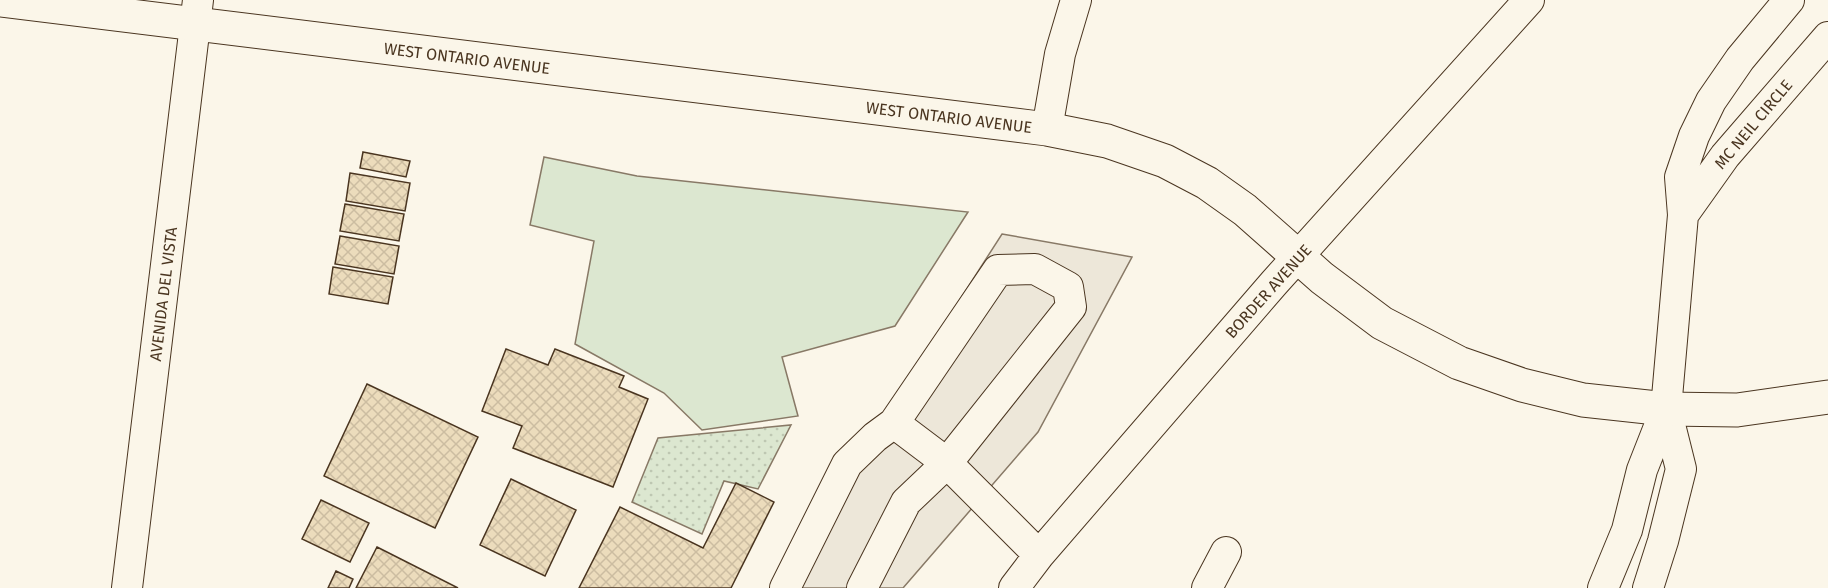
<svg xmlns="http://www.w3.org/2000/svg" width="1828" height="588" font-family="'Fira Sans',sans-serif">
<defs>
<pattern id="park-dots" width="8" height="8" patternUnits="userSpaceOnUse" patternTransform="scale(1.5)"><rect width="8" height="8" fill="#dce7d0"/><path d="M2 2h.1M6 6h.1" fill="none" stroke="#bec7b2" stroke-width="1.8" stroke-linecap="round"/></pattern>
<pattern id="building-cross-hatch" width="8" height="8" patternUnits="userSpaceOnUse" patternTransform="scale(1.5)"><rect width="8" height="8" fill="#ecdcbc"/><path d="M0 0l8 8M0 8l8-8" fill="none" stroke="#ccbda1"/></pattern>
</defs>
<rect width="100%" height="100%" fill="#fbf6e9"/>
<path fill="#dce7d0" stroke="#887966" stroke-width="1.5" d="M544,157L637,176L968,212L895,326L782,357L798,416L702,430L664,393L575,344L594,241L530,225Z"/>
<path fill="url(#park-dots)" stroke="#887966" stroke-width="1.5" d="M791,425L758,489L724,481L702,534L632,502L658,438Z"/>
<path fill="#ede7d9" stroke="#887966" stroke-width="1.5" d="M1002,234L1132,257L1038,432L903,588H775Z"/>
<path fill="url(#building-cross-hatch)" stroke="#4a3520" stroke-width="1.5" d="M363,152L410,161L406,177L360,168Z
M350,173L410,183L405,211L346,201Z
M345,204L404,214L399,241L340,231Z
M340,236L399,246L394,274L335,264Z
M333,267L393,277L388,304L329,294Z
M506,349L548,365L555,349L624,376L619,387L648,399L613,487L513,448L522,426L482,411Z
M367,384L478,437L435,528L324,476Z
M511,479L576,510L545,576L480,545Z
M736,483L774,502L731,588H579L620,507L703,548Z
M321,500L369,523L350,562L302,539Z
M377,547L458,588H356Z
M336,571L353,579L349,588H328Z"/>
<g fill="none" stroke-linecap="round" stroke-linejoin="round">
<defs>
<path id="minor" d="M1047,129L1060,54L1076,0
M1683,215L1725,156L1828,37
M127,588L198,0
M785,588L847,464L875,437L894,423L947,463L1039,555
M862,588L906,502L947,463L1071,307L1068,287L1035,269L998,270L894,423
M1014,588L1039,555L1274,283L1529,0
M1207,588L1226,552
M1603,588L1627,530L1642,470L1666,409L1683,215L1680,177L1694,136L1711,101L1740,59L1789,0
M1648,588L1663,541L1681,469L1666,409"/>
<path id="major" d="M1,0L1047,129L1107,141L1165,161L1207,183L1245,210L1322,278L1382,323L1459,363L1522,385L1583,400L1666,409L1737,410L1828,397"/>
</defs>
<use href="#minor" stroke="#4a3520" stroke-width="32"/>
<use href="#major" stroke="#4a3520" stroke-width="35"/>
<use href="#minor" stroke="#fbf6e9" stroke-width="30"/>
<use href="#major" stroke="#fbf6e9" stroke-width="33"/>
</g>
<g text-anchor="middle" stroke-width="4.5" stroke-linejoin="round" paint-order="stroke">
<g font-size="16" fill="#4a3520" stroke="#fbf6e9">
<text transform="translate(467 58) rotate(7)" y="6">WEST ONTARIO AVENUE</text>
<text transform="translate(949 117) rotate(7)" y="6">WEST ONTARIO AVENUE</text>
<text transform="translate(1753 124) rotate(-50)" y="6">MC NEIL CIRCLE</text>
<text transform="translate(1268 291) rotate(-48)" y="6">BORDER AVENUE</text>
<text transform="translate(163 294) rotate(-83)" y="6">AVENIDA DEL VISTA</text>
</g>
</g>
</svg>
